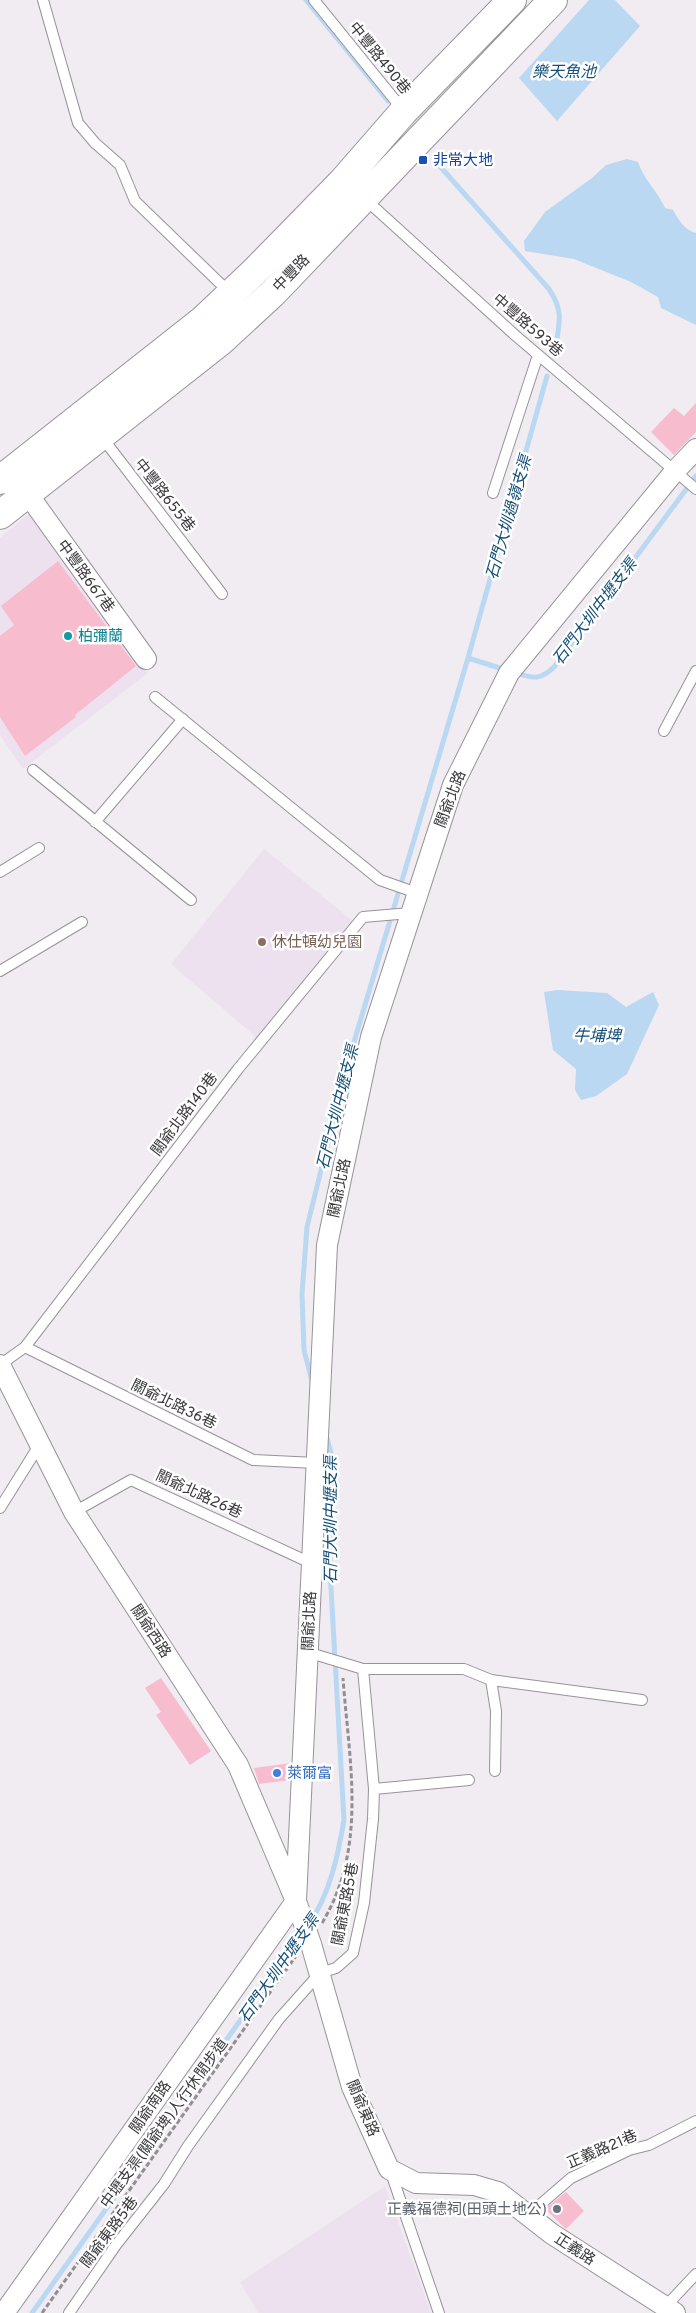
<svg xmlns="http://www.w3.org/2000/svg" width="696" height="2313" font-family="Overpass,'Noto Sans TC',sans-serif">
<rect width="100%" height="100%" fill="#f1ebf2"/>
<path fill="#ede1ef" d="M30,513L148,673L23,769L0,735V538Z
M264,849L353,921L256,1037L171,964Z
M385,2186L431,2313H258L240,2282Z"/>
<path fill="#bad8f2" d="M589,0H615L640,26L557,121L519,78Z
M627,159L638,162C645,182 657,190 665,208L673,210C678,219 685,231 696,233V325L661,308L658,297L631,282L574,259L525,251L524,241L545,212L592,178L606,165Z
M558,990L607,993L626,1007L653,992L659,1005L627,1074L596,1096L581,1100L575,1090L576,1069L553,1050L544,992Z"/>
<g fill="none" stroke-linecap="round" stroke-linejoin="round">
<path stroke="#bad8f2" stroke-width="5" d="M306,0L388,101
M437,163L549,289C563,310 560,320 556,345
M468,658L506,670
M516,673C534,679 541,680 555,666L696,476
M312,1381L304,1350L302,1294L307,1227L346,1069L468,658L547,376
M309,1924C330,1894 338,1855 344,1820L330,1570L331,1453L326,1435
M32,2313L301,1935"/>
</g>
<path fill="#f7bcce" d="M696,403V432L674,455L651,432L674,408L684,416Z
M58,561L136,666L75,715L76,717L25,756L0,717V636L14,625L1,606Z
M161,1678L211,1751L190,1765L156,1715L161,1712L145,1688Z
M291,1763L290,1780L259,1784L254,1768Z
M566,2192L584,2211L566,2229L545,2209Z"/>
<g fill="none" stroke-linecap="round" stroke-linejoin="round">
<defs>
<path id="lane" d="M43,0L78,123L95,143L120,165L135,201L230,293
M314,0L403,110
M365,199L516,336L696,489
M101,436L222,594
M493,493L538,355
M155,697L380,880L417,893
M664,731L696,671
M33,770L191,900
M95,822L183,719
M0,872L39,848
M0,971L82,922
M25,1347L253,1460L316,1463
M0,1365L25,1347L238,1069L363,917L410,913
M0,1508L40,1444
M74,1512L131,1480L313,1564
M363,1669H464L491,1680L496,1711L495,1771
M491,1680L642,1700
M374,1789L469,1780
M390,2170L439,2313
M527,2216L571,2178L629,2150L649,2145L696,2121
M665,2307L696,2274
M69,2313L116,2245L164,2184L188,2146L279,2019L320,1973L336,1968L353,1953L364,1903L373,1819L374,1789L363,1669L307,1652"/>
<path id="street" d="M27,493L146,659
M0,1365L74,1512L238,1765L296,1901L311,1944L352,2087L389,2169L416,2183L474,2185L498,2192L552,2234L675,2313
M296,1901L327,1245L371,1037L453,785L509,673L675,471L696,449
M4,2313L296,1901"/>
<path id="secondary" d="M0,480L203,320L253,273L343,181L404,111L512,0
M0,515L221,341L273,293L553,0"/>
</defs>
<use href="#lane" stroke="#989299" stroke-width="12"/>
<use href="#street" stroke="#989299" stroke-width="22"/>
<use href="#secondary" stroke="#989299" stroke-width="30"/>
<path stroke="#928e93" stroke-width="3" stroke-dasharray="5 2.5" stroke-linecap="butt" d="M322,1923C368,1847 349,1762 343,1678
M42,2313L296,1956"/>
<use href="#lane" stroke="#fff" stroke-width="10"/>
<use href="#street" stroke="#fff" stroke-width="20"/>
<use href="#secondary" stroke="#fff" stroke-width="28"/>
</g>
<rect fill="#1a4fb4" stroke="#fff" stroke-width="2" x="418" y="155" width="10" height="10" rx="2.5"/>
<circle fill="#0f9aa8" stroke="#fff" stroke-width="2" cx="68" cy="636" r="5"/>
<circle fill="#8d6e63" stroke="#fff" stroke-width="2" cx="262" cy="942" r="5"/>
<circle fill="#3f7fe0" stroke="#fff" stroke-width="2" cx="277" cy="1773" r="5"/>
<circle fill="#6b7280" stroke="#fff" stroke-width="2" cx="557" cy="2209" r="5"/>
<g text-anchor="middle" stroke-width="5" stroke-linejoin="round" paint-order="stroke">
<g font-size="15" fill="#3a383b" stroke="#fff">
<text transform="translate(380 58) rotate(51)" y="5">中豐路490巷</text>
<text transform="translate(291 273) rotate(-46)" y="5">中豐路</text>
<text transform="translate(528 325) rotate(41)" y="5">中豐路593巷</text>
<text transform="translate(165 495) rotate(52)" y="5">中豐路655巷</text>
<text transform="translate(86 576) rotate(54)" y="5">中豐路667巷</text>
<text transform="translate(450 799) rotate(-69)" y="5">關爺北路</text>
<text transform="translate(184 1114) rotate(-53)" y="5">關爺北路140巷</text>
<text transform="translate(339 1188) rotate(-78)" y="5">關爺北路</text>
<text transform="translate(174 1404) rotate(26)" y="5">關爺北路36巷</text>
<text transform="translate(199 1494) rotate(25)" y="5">關爺北路26巷</text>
<text transform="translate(309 1621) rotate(-87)" y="5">關爺北路</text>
<text transform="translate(151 1631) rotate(57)" y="5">關爺西路</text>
<text transform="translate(345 1904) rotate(-79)" y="5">關爺東路5巷</text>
<text transform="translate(150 2107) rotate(-55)" y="5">關爺南路</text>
<text transform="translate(363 2108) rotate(67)" y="5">關爺東路</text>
<text transform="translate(164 2123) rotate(-54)" y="5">中壢支渠(關爺埤)人行休閒步道</text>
<text transform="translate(602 2149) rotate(-23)" y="5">正義路21巷</text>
<text transform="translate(109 2232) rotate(-53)" y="5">關爺東路5巷</text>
<text transform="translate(575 2249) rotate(33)" y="5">正義路</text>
</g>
<g font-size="15" fill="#164399" stroke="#fff" text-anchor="start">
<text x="433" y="165">非常大地</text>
</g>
<g font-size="15" fill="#0d838f" stroke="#fff" text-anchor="start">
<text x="78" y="641">柏彌蘭</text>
</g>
<g font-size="15" fill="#785e54" stroke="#fff" text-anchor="start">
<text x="272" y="947">休仕頓幼兒園</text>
</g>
<g font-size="15" fill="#366cbe" stroke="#fff" text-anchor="start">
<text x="287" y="1778">萊爾富</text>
</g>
<g font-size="15" fill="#5b616d" stroke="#fff" text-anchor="end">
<text x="547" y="2214">正義福德祠(田頭土地公)</text>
</g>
<g font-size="16" font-style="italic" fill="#124e77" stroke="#fff">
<text x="564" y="77">樂天魚池</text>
<text transform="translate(508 517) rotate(-74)" y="6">石門大圳過嶺支渠</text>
<text transform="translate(594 611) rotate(-53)" y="6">石門大圳中壢支渠</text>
<text x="597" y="1041">牛埔埤</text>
<text transform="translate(337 1107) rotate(-76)" y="6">石門大圳中壢支渠</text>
<text transform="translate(330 1520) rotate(-90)" y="6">石門大圳中壢支渠</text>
<text transform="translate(278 1968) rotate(-55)" y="6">石門大圳中壢支渠</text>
</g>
</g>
</svg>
